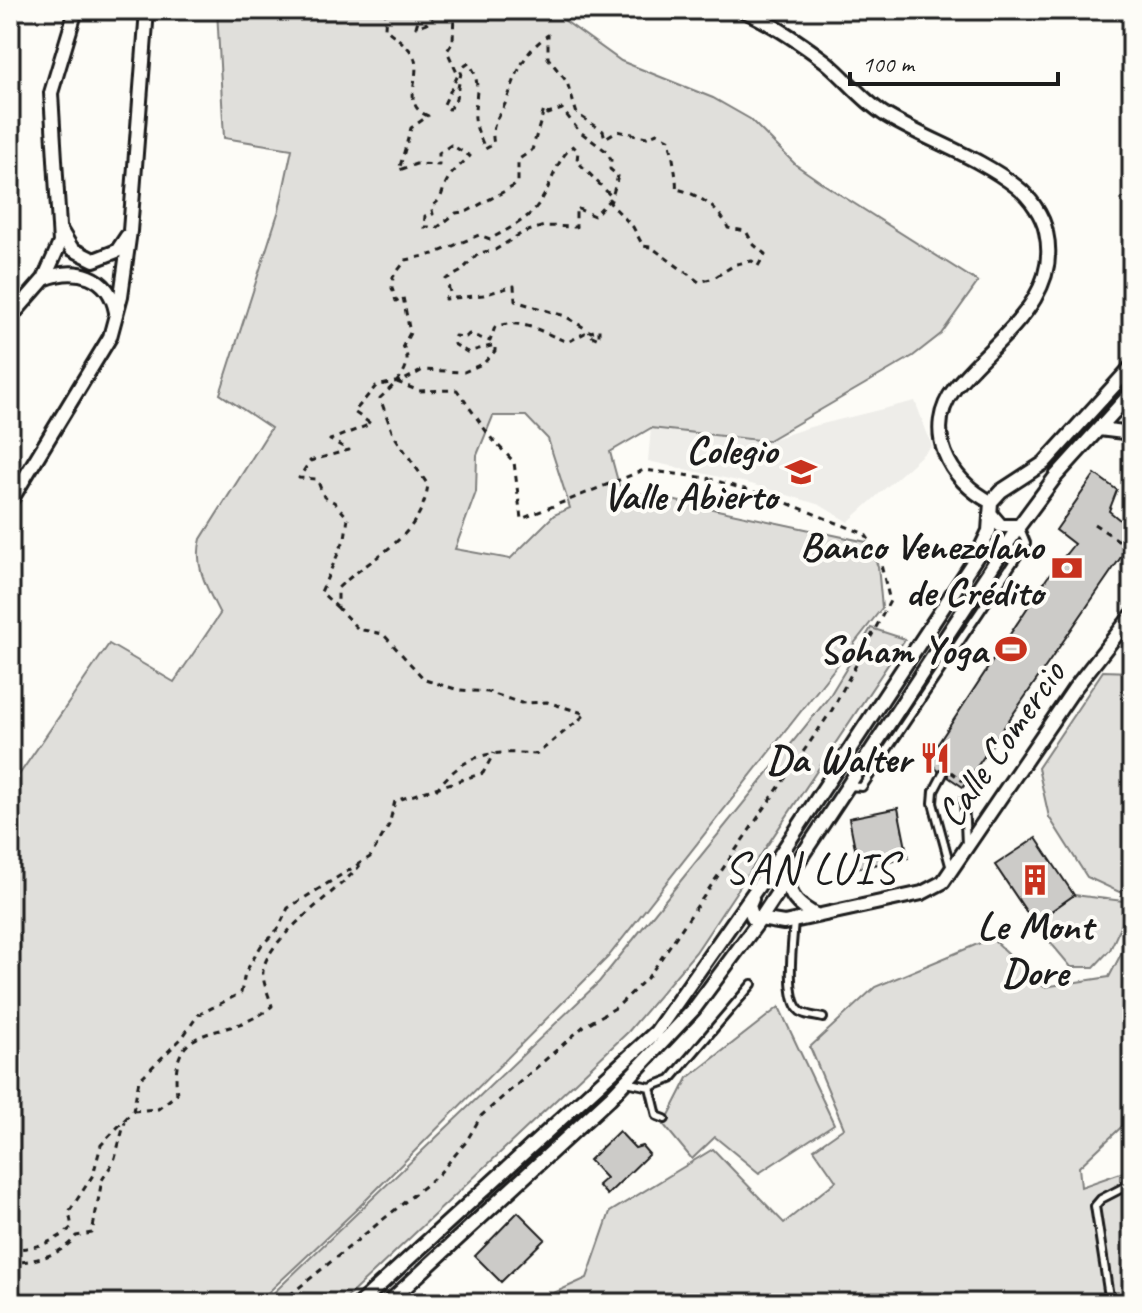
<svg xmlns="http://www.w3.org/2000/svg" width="1142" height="1313" font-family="Caveat,sans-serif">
<rect width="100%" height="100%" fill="#fdfcf7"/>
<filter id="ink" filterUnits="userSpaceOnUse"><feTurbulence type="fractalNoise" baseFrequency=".0125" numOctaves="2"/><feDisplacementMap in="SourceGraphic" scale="16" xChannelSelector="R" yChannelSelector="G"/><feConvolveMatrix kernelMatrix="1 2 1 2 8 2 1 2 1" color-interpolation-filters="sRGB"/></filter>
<g filter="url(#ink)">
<path fill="#eeede9" d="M915,401L932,446L848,522L820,505L751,484L648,461L651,428L767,441L810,427Z"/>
<path fill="#e0dfdb" stroke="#7e7e7c" stroke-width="2" fill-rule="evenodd" d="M217,10H550L621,61L713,98L750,119L796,165L825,185L978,282L941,334L913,356L767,441L651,428L610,452L620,489L866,542L878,566L882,608L608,957L359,1207L257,1303H10V788L109,644L174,682L220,614C208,590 193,566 201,539L271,428L220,394L279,210L292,149L224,138ZM493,416H526L548,439L570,508L554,515L510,559L455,549L476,492L477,455Z
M871,628L905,639L696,952L628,1032L341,1303H263L599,982L829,697Z
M1103,671L1132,672V898L1087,877L1049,817L1038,768Z
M1074,895L1132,902L1110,950L1094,967H1071L1034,923Z
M1132,933V1117L1079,1167L1081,1187L1132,1169V1303H532L587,1278L610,1212L713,1149L784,1223L836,1181L814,1149L844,1128L810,1047L875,987L992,938L1044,987L1109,977Z
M779,1007L834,1124L759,1173L715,1137L692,1159L664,1125L688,1078Z"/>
<path fill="#cccbc8" stroke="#1c1c1c" stroke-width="2" d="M1095,474L1117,490L1109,511L1132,530V541L963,787L948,777L946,769L938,771L928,759L1047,578L1074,544L1056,530Z
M898,808L908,858L859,868L849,818Z
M1036,838L1074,895L1034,923L995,865Z
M619,1131L635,1148L642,1146L649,1154L607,1195L598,1185L606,1178L589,1160Z
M518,1212L545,1239L501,1282L475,1256Z"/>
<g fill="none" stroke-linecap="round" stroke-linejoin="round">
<defs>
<path id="service" d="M943,774L934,791L933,803L951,869
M848,786L862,787L1026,543L1019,526
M964,798L966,845
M794,920C793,939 785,996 799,1010C804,1016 816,1016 823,1018
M626,1082L650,1087L671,1079L752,984
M650,1087L657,1116L665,1119
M1110,1303L1095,1206L1101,1199L1132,1183"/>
<path id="minor" d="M742,10C770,22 801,43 825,61C846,78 861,99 884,114C926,140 978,156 1017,187C1030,197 1043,216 1046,232C1062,301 992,341 955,388C922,430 949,481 991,502
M61,231L72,249L94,260L117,251L127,236
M44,279C76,266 109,275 116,312
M10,318L44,279L60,243L51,93L76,10
M1099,429L1132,433
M10,502L110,337L121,296L130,231L147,10
M990,513L1001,526H1019
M790,875C785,895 800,907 816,915
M752,899L749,906L753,918L784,923L922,893L943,882L1074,689L1132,615
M360,1303L656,1032L776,861L977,556L989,531L991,502L1001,491L1044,463L1132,366
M388,1303L610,1098L694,1009L759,921L1019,526L1056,476L1132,392"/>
</defs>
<use href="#service" stroke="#1c1c1c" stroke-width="12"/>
<use href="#minor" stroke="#1c1c1c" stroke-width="18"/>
<path stroke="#1c1c1c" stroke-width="3" stroke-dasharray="6 6" stroke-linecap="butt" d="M332,10L335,16L337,10
M368,10H381
M421,10L416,27L427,23L438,10
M1094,524L1124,544
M338,608L321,592L345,538L348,518L334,502L324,497L317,479L299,478L310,461L349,450L330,440L371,424L354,412L376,386L404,380L423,370L464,372L484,363L495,351V345L467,352L454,344L455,336L466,337L469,334L490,341L495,327C522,317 542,333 568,342L585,333L599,339V329L591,332L565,316L515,301L514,286L483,295L445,299L450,292L446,279L460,272L479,253L495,250L522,233L544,226L576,227V208L594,216L612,197L618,176L610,169L611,160L606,151L579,131L562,109L548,114L544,110L532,150L518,160V182L514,186L468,211L456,213L438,227H424L425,216L433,214L431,206C444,200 441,190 448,179C451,173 464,162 470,156L451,145L439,153V165L416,164L399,170L411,128L428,116C401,105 420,80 415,60C411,46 395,38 385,28L386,10
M951,772L963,781
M436,790C467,751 491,751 537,754L586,714L547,702L521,703L488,692L459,690L425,680L383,634L358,629L338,608V588C374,554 420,540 428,485L393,434L380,398C395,384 416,367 403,346L410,333L403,297L396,301L392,288L393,277L406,260L434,254L479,235L490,239C505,231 527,220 537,206C552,188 554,161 573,146L578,151L577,161L612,197L610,203L633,227L643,246L651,247L699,282L714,278L736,264L752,261L758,266L765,254L753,244L746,231L728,228C721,210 696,192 676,189C678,182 671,147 669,139L657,133L647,137L617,131L605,138L603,131L577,114L567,82L548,58V35C524,52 518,70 508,97C502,114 489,123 494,144L485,149C482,141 478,133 476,125C471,104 485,86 469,63L462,68L455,103L449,109L444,104L458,75L447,51L453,42L454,10
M133,1111L158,1109L177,1094C168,1015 226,1045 272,1006C269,996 264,985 263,976C259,942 340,891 360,865
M10,1249C34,1249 54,1243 72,1227L69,1212L93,1175L101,1145L133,1111L139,1080L182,1038L198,1015L241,993L245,973L261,946L278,929L288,908L370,857L389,825L395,801L483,773L494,753
M10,1263C35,1261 61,1256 76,1236L92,1233L102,1180L114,1161L125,1122
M280,1303L438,1175L466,1142L481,1116L584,1026L617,1007L649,976L832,710L890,601L878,553L865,534L777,499L707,478L644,470L521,519L514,462L491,438L457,390L419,391L397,382"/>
<use href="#service" stroke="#fdfcf7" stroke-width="6"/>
<use href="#minor" stroke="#fdfcf7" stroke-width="12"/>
</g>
</g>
<defs>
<symbol id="school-bare" viewBox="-9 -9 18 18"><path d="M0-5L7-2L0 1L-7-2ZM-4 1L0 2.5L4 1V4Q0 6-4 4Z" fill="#c8321e" stroke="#fdfcf7" stroke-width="2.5" paint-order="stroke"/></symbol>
<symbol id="bank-bare" viewBox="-9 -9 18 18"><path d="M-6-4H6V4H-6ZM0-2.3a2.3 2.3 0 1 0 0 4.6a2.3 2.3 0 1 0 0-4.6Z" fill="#c8321e" stroke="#fdfcf7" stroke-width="2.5" paint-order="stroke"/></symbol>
<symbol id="stadium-bare" viewBox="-9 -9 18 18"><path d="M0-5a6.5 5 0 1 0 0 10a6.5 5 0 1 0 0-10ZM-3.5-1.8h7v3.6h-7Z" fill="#c8321e" stroke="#fdfcf7" stroke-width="2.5" paint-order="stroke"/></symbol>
<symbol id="restaurant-bare" viewBox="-9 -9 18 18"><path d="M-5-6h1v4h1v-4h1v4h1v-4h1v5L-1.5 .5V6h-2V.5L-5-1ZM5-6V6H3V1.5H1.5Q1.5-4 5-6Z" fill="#c8321e" stroke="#fdfcf7" stroke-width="2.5" paint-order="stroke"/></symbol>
<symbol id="building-bare" viewBox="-9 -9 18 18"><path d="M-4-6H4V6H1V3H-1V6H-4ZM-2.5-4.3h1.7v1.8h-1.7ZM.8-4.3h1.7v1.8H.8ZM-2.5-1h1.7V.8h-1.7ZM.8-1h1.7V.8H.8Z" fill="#c8321e" stroke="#fdfcf7" stroke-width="2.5" paint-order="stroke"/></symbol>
</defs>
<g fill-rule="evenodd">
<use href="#school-bare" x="779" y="450" width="44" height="44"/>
<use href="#bank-bare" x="1045" y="546" width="44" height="44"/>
<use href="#stadium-bare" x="989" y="627" width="44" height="44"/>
<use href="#restaurant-bare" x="913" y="736" width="44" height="44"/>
<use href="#building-bare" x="1013" y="858" width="44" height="44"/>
</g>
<g text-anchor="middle" stroke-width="8" stroke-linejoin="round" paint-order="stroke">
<g font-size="40" font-weight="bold" fill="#1c1c1c" stroke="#fdfcf7" text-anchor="end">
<text x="777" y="463">Colegio<tspan x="777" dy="46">Valle Abierto</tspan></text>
<text x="1043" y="559">Banco Venezolano<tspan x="1043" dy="46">de Crédito</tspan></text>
<text x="987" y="663">Soham Yoga</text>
<text x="911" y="772">Da Walter</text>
<text x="1035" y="939" text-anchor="middle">Le Mont<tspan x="1035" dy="46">Dore</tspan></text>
</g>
<g font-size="40" fill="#1c1c1c" stroke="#fdfcf7">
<text transform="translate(1000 743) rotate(-55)" y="14">Calle Comercio</text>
</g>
<g font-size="44" letter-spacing="2" fill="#1c1c1c" stroke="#fdfcf7">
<text x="811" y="883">SAN LUIS</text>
</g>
</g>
<rect width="1142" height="1313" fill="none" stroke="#fdfcf7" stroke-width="40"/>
<rect x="20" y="20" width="1102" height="1273" fill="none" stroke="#1c1c1c" stroke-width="3" filter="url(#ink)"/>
<path d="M850 72v12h208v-12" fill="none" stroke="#1c1c1c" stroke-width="4"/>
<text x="862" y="72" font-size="24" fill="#1c1c1c" stroke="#fdfcf7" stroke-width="6" paint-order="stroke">100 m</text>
</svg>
